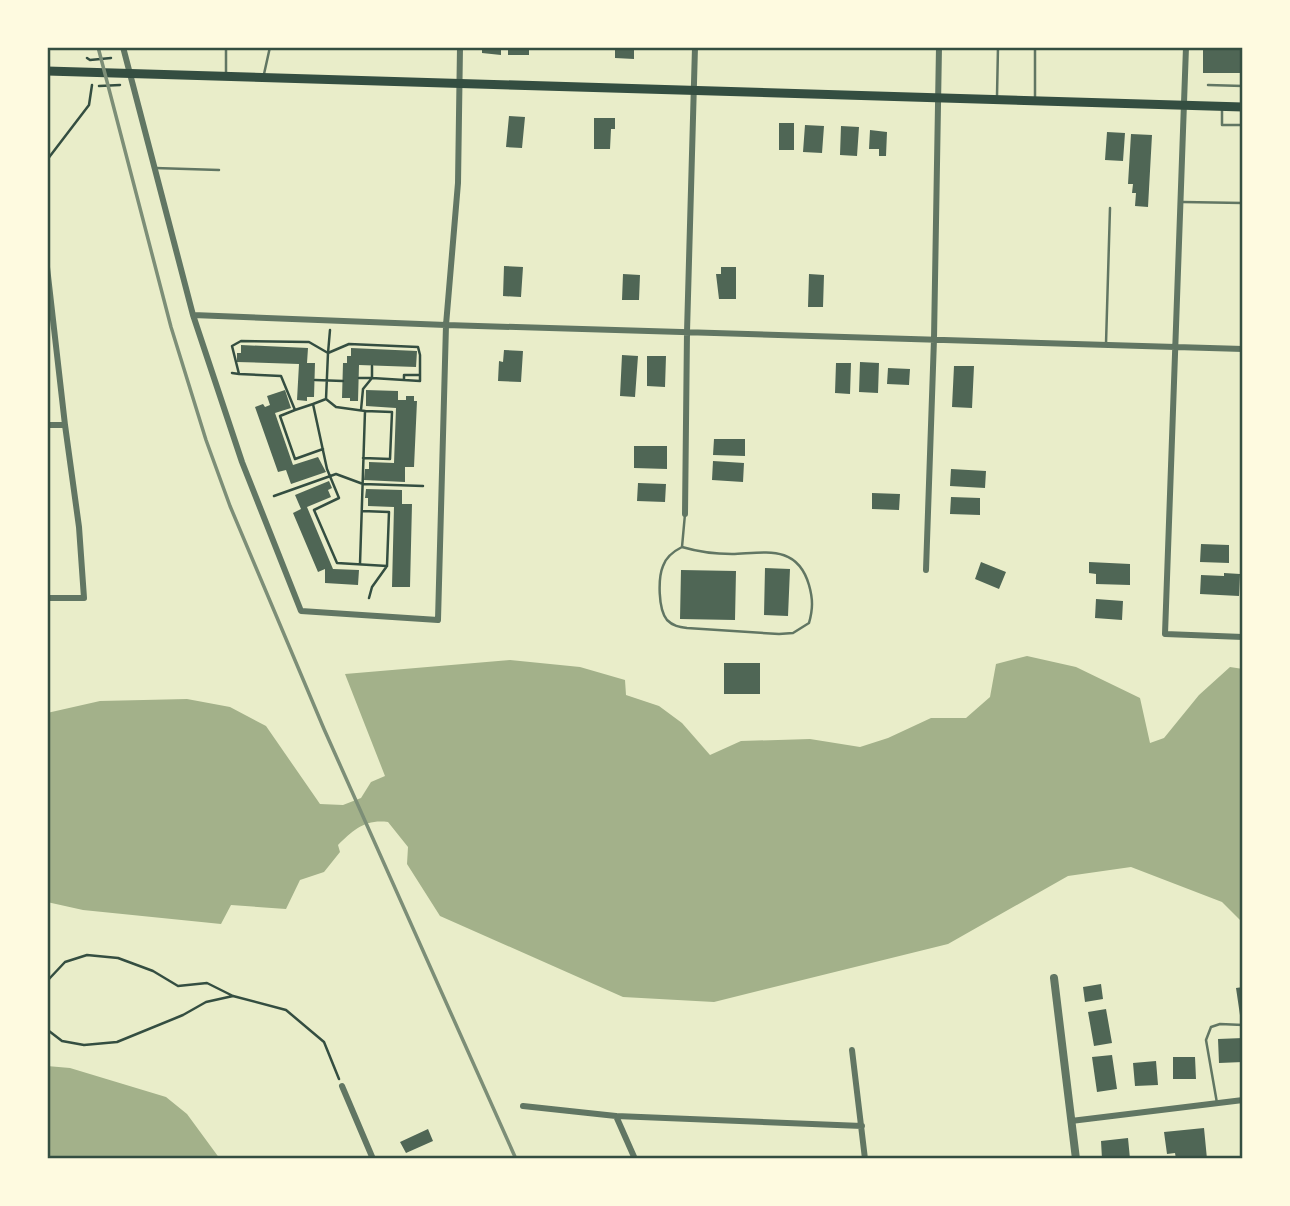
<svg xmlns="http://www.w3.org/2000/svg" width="1290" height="1206" font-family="'Zilla Slab',serif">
<rect width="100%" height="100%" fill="#e9edc9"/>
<path fill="#a3b18a" d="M1027,656L1076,667L1140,698L1150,743L1164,738L1199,695L1230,667L1243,669V923L1222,902L1131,867L1068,876L948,944L714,1002L623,997L440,916L407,864L408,847L388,822C365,819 353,830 338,845L340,852L324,872L300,880L286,909L231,905L221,924L83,910L47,902V713L100,701L187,699L230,707L266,726L320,804L343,805L361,798L371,782L385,776L345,674L510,660L580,667L625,680L626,695L659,706L682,723L710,755L741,741L810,739L860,747L888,738L931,718H966L990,697L996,664Z
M47,1066L70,1068L166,1097L187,1114L220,1159H47Z"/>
<path fill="#4f6655" d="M482,47H501V55L482,53Z
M508,47H529V55H508Z
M615,47H634V59L615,58Z
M1203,47H1243V73H1203Z
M509,116L525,117L522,148L506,147Z
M594,118H615V129H611L610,149H594Z
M779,123H794V150H779Z
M805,125L824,126L822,153L803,152Z
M841,126L859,127L857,156L840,155Z
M870,130L887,132L886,156H879V149H869Z
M1107,132L1125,133L1123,161L1105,160Z
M1131,134L1152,135L1148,207L1135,206L1136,193H1132L1133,184H1128Z
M504,266L523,267L521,297L503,296Z
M721,267H736V299H719L716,274H721Z
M623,274L640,275L639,300H622Z
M809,274L824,275L823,307H808Z
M241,345L308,348L307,363H315L314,397H307V401L297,400L299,364L237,362V353H241Z
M351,348L417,351L416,367L359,365L358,401H350V398H342L343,363H347V356H351Z
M504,350L523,351L521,382L498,381L499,361L503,362Z
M622,355L638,356L635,397L620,396Z
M647,356H666L665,387L647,386Z
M860,362L879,363L878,393L859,392Z
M836,363H851L850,394L835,393Z
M954,366H974L972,408L952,407Z
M888,368L910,369L909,385L887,384Z
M285,390L291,408L275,413L293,465L318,457L326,472L291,484L286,470L278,472L255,407L263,404L265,407L270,405L267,396Z
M366,390L398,391V400H406V396H414V401H417L414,467H405V482L364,480L365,469H369V462L394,463L396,408L366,406Z
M714,439H745V456L713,455Z
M634,446H667V469L634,468Z
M713,461L744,463L743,482L712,480Z
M951,469L986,471L985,488L950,486Z
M329,481L332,488L328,490L331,497L307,507L333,569L359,570L358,585L325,583V569L318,572L293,513L301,509L295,495Z
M638,483L666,484L665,502L637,501Z
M366,489L402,490V504H412L410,587H392L394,507L368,506V498H365Z
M872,493L900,494L899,510L872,509Z
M951,497L980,498V515L950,514Z
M1201,544L1229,545V563L1200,562Z
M981,562L1006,572L999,589L975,579Z
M1089,562L1130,564V585L1096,584V574L1089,573Z
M765,568L790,569L788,616L764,615Z
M681,570L736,571L735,620L680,619Z
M1224,573L1240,574L1239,596L1200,594L1201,575L1224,576Z
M1096,599L1123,601L1122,620L1095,618Z
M724,663H760V694H724Z
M1101,984L1103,999L1085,1002L1083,987Z
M1243,987V1021L1241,1022L1236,988Z
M1106,1009L1112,1043L1094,1046L1088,1012Z
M1243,1038V1062L1219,1063L1218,1039Z
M1112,1055L1117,1089L1097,1092L1092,1057Z
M1173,1057H1195L1196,1079H1173Z
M1156,1061L1158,1085L1135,1086L1133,1063Z
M1204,1128L1207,1159H1176L1175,1153L1167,1154L1164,1132Z
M428,1129L433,1141L406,1153L400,1142Z
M1128,1138L1130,1159H1102L1101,1141Z"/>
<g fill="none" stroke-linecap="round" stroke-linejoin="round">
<path stroke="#344e41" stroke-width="2.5" d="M87,58L90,60L111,58
M99,86L120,85
M47,160L89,105L92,85
M232,373L239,374
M359,378H372V366
M315,380L343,381
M404,380V375H420
M326,399L328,353L349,344L418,347L420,355V381L372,378L363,389L361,410
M313,404L295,410L281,376L239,374L232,346L241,341L309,342L328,353L330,330
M295,410L280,416L295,459L323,449
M274,496L336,474L363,484L423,486
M362,511L389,512L387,566L337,563L314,510L339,498L327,469L313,404L326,399L336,407L365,411
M360,564L365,411L392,412L390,459L363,458
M369,598L372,587L387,566
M47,989L49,979L65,962L87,955L118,958L153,971L178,986L207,983L233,996L286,1010L324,1042L339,1079
M47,1027L49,1031L62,1041L84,1045L117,1042L183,1015L206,1002L233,996"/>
<path stroke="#617663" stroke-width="2.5" d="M226,73V47
M264,74L270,47
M1208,85L1243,86
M997,96L998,47
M1035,97V47
M1222,109V125H1243
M155,168L219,170
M1183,202L1243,203
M1106,344L1110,208
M682,547C699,552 714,554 732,554C765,553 797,544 809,585C813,599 813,609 809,623L793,633L779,634L687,628C679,627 673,626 667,620C658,609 658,578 663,566C666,557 674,551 682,547L685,514
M1217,1103L1206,1040L1211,1027L1220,1024L1243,1025"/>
<path stroke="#617663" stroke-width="6" d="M123,47L193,315L242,462L301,611L438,620L446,325L458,183L460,47
M1186,47L1165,634L1243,637
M47,267L65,425L79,527L84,598H47
M193,315L446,325L1243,349
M47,425H65
M685,514L687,332L695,47
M926,570L934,339L939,47
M852,1050L865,1159
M342,1086L373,1159
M523,1106L616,1116L862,1126
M616,1116L635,1159
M1071,1121L1243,1100"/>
<path stroke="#617663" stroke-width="8" d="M1054,978L1076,1159"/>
<path stroke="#344e41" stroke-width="9" d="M47,71L1243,107"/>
<path stroke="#7c8e77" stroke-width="3.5" d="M98,47L171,327L206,440L230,506L324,729L516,1159"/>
</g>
<rect width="1290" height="1206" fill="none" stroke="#fefae0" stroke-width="98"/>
<rect x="49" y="49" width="1192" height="1108" fill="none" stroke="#344e41" stroke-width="2.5"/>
</svg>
